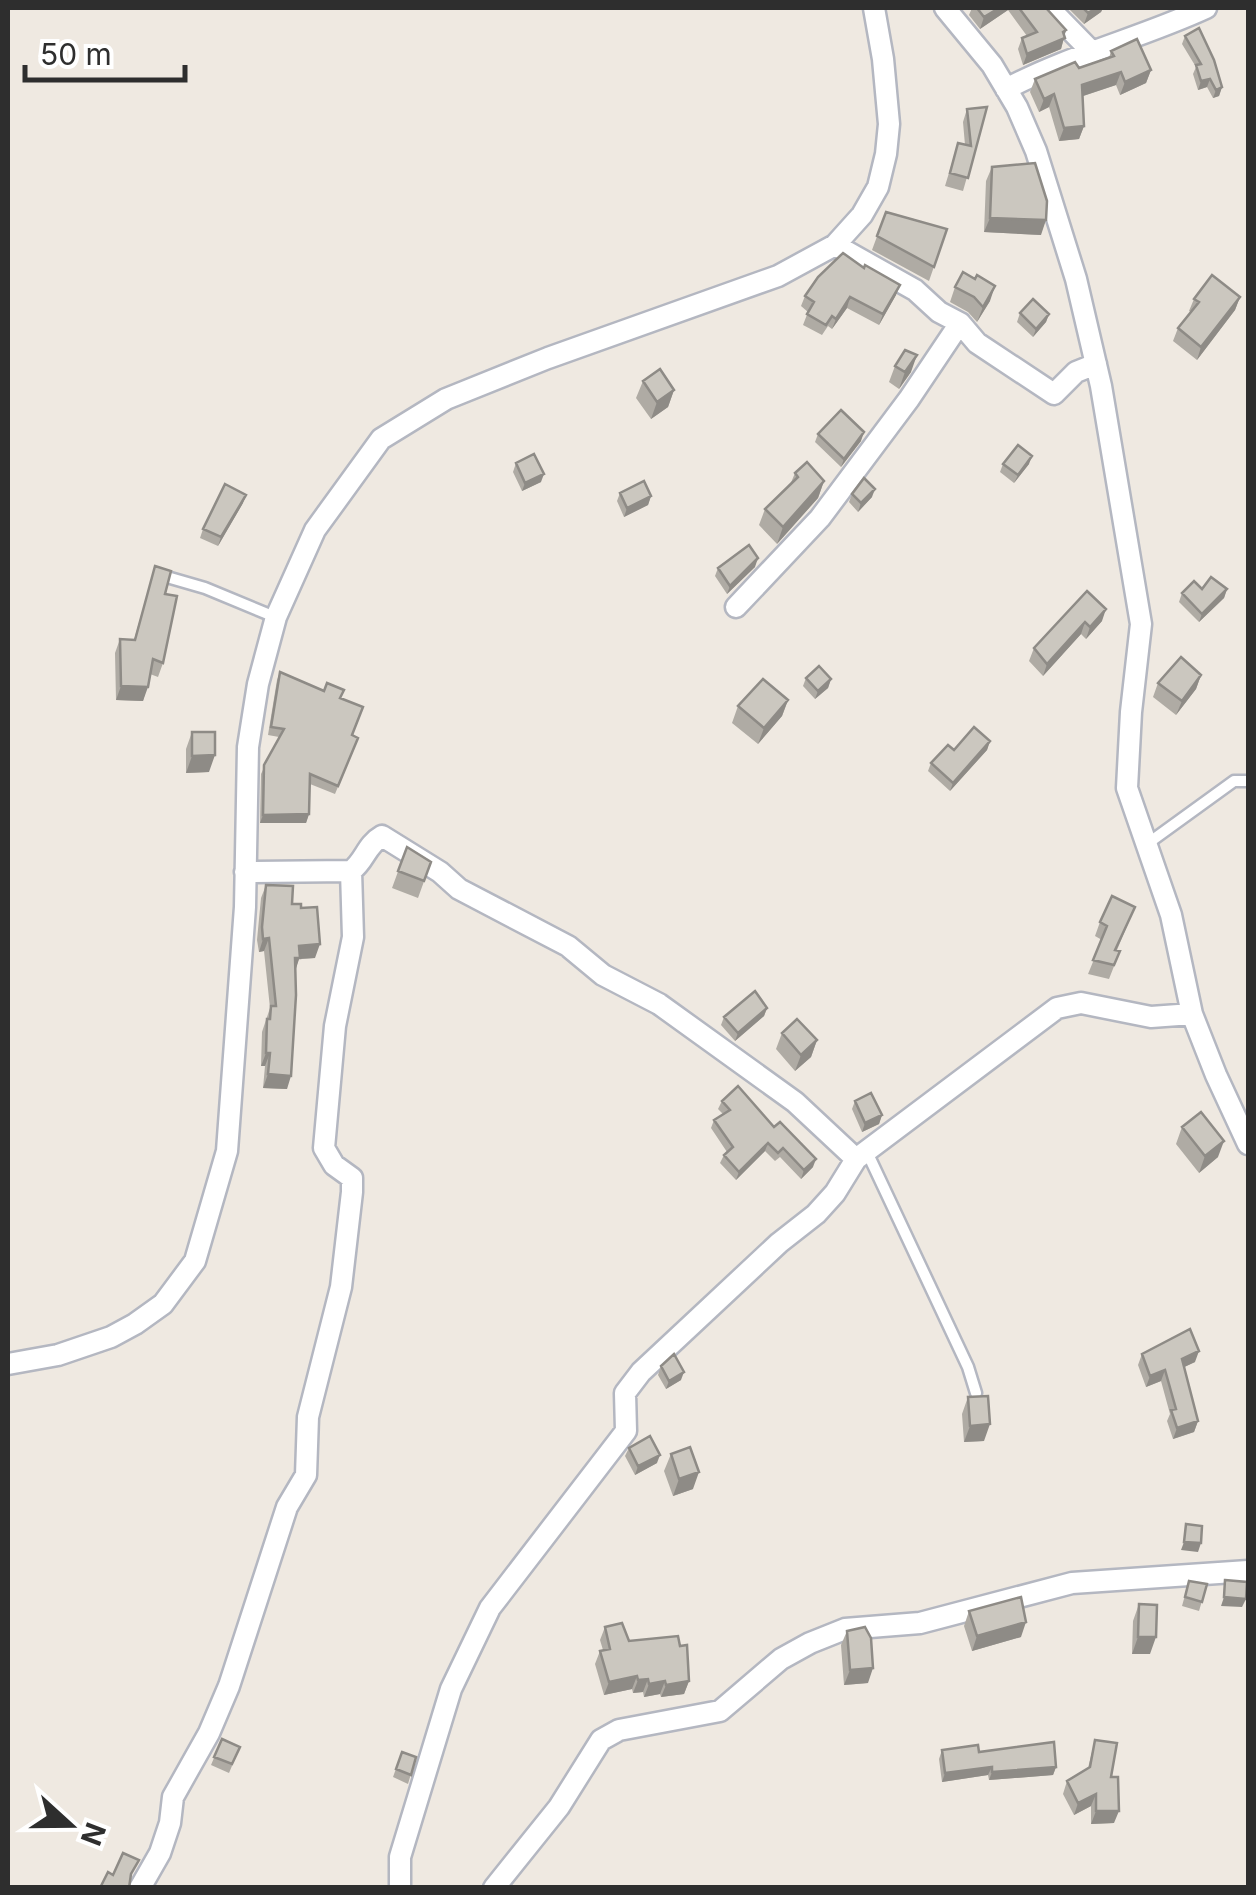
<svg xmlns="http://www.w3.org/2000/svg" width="1256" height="1895" font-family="Inter,sans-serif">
<rect width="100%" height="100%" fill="#efe9e1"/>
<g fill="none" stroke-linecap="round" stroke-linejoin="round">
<defs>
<path id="lane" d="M160,575L205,588L275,617
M1147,844L1234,781H1248
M867,1152L968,1367L976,1393"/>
<path id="street" d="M945,8L992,65L1017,107L1036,151L1076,279L1101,386L1141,624L1131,712L1127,788L1171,915L1192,1014L1216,1075L1248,1144
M1049,8L1093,53
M1006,89C1070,55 1141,38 1206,8
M835,245L915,290L939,312L960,323L977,343L1054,394L1076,372L1096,364
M736,607L820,518L909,399L960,323
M245,872L351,871C365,861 366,845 382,836L440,872L459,889L568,946L603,975L659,1004L795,1102L856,1159
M8,1364L58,1355L111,1337L135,1324L163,1304L195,1261L227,1151L245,907L248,747L258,684L276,617L315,530L381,439L446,399L548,358L778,276L835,245L862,215L878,187L886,154L889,124L883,59L874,8
M140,1888L160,1853L170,1823L173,1797L209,1733L229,1686L287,1507L306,1475L308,1417L341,1287L352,1192V1178L334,1165L324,1148L335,1026L353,937L351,871
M400,1888V1857L451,1689L490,1608L626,1431L625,1393L641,1372L779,1243L816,1214L835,1193L856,1159L1057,1008L1081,1003L1151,1017L1192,1014
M494,1888L559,1807L601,1740L619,1730L720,1711L781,1659L810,1643L845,1629L920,1623L1072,1583L1248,1571"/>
</defs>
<use href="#lane" stroke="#b4b7c1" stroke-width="15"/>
<use href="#street" stroke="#b4b7c1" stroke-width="25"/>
<use href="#lane" stroke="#fff" stroke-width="10"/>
<use href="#street" stroke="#fff" stroke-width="20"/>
</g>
<path fill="#afaba4" d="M972,8H1046L1066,30L1061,49L1023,65L1018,49L1022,38L1027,36L1008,10L980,29L969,15Z
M1068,8H1103L1101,12L1084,24Z
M1185,36L1222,87L1219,96L1213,98L1207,87L1198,90L1193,74L1196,67L1182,44Z
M1111,51L1151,70L1146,83L1120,95L1116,85L1083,96L1084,126L1079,139L1059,141L1049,107L1039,112L1030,92L1035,79L1079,68L1109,58Z
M987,107L963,191L945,186L958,143L965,145L963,122L967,109Z
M992,167L1041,235L984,232L986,181Z
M886,212L947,229L929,281L872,250Z
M955,287L990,301L977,322L968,312L950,302Z
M896,295L879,325L847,308L832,329L828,326L822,335L803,325L808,312L801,306L805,296Z
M1240,297L1235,310L1197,360L1173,341L1178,328L1191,312L1189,311L1194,299Z
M1020,313L1049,314L1046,322L1033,337L1017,322Z
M895,366L911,372L899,389L889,382Z
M643,381L674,390L668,407L651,419L636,398Z
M818,434L861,441L841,467L815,442Z
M516,463L541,482L522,491L513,472Z
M1003,464H1029L1014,483L1000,472Z
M795,473L824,481L818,498L777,544L759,525L765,509L790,485Z
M620,493L651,496L648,505L624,517L617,501Z
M852,494L872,497L858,512L849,502Z
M243,503L218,546L200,538L203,529Z
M155,566L163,663L158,677L150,674L143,701L116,700L115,653L120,639L134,640Z
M755,567L727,594L715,576L718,568Z
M1202,589H1227L1224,598L1199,622L1179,602L1182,593Z
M1087,591L1102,621L1086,639L1081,634L1043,676L1029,661L1034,648Z
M280,672L340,699L352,735L358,738L335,794L310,784L309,814L306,823H260L261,774L279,737L268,735L277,680Z
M1201,675L1196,689L1176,715L1153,697L1158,683Z
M806,678L831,679L828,688L815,699L803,686Z
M788,700L782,716L758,744L732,723L738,706Z
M192,732L209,772L186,773V749Z
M990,741L987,750L950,791L928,771L931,763L954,750Z
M407,847L431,862L418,898L392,888Z
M266,885L292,904L301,908L315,958L299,959L295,970L287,1089L263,1088L265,1066H261L262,1032L270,1008L264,951L259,952L257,940L261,898Z
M1135,907L1117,950L1120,951L1109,979L1088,974L1102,940L1095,936L1100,922Z
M767,1008L764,1016L735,1041L721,1025L724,1017Z
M782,1033L817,1040L811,1057L795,1071L776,1049Z
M722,1101L774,1127L813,1167L801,1179L780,1157L775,1161L765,1151L736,1180L720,1163L724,1155L727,1152L711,1128L714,1120L723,1114L718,1109Z
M855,1101L882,1115L879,1124L862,1132L852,1109Z
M1182,1127L1218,1157L1199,1173L1176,1144Z
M1142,1354L1195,1362L1184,1367L1198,1421L1194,1432L1173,1439L1167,1421L1170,1414L1161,1381L1146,1387L1138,1365Z
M661,1366L681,1380L666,1389L658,1375Z
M968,1397L984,1441L964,1442L962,1414Z
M629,1448L657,1463L635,1475L625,1456Z
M671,1454L693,1489L673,1496L664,1471Z
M1189,1581L1207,1584L1199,1611L1182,1606Z
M1139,1604L1150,1654H1132L1133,1621Z
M969,1611L1021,1637L972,1651L964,1626Z
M605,1627L689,1681L684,1694L661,1697L660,1694L644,1697L643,1692L633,1693L632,1689L604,1695L595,1664L600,1651L603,1650L600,1640Z
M847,1631L868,1683L844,1685L841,1645Z
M222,1739L240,1747L229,1773L211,1765Z
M1095,1740L1111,1777L1114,1823L1091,1824V1806L1074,1815L1063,1794L1067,1781L1088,1768Z
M942,1750L979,1752L1056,1767L1053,1775L989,1780L988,1775L942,1782L939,1759Z
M402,1752L416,1757L408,1784L393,1777Z"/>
<path fill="#8e8b86" d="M999,8H1009L1008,10L980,29L984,17Z
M1096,8H1103L1101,12L1084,24L1088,13Z
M1066,30L1061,49L1023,65L1027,54Z
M1151,70L1146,83L1120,95L1125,82Z
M1121,72L1116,85L1077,98L1082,85Z
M1210,79L1207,87L1198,90L1201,81Z
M1222,87L1219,96L1213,98L1216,90Z
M1054,94L1049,107L1039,112L1044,99Z
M1084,126L1079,139L1059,141L1064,128Z
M990,218L1046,220L1041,235L984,232Z
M900,285L896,295L879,325L883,314Z
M995,286L990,301L977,322L983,307Z
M850,297L847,308L832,329L836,319Z
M1240,297L1235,310L1197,360L1201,347Z
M1049,314L1046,322L1033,337L1036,329Z
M917,355L911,372L899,389L905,372Z
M674,390L668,407L651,419L657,402Z
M864,432L861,441L841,467L844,459Z
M1032,456L1029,464L1014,483L1018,475Z
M544,474L541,482L522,491L525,483Z
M824,481L818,498L777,544L783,527Z
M875,489L872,497L858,512L861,503Z
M246,495L243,503L218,546L221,537Z
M651,496L648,505L624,517L627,508Z
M758,558L755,567L727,594L730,586Z
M1227,589L1224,598L1199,622L1202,614Z
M1106,609L1102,621L1086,639L1090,627Z
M1085,622L1081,634L1043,676L1047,664Z
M1201,675L1196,689L1176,715L1182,701Z
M831,679L828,688L815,699L818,691Z
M121,686L148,687L143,701L116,700Z
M788,700L782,716L758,744L764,728Z
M990,741L987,750L950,791L953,783Z
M215,755L209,772L186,773L192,756Z
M309,814L306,823H260L263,815Z
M269,938L264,951L259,952L263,939Z
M320,944L315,958L299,959L295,972H290L299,946Z
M767,1008L764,1016L735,1041L738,1033Z
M817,1040L811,1057L795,1071L801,1055Z
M266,1053H270L265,1066H261Z
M268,1074L291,1076L287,1089L263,1088Z
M882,1115L879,1124L862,1132L865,1123Z
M1224,1141L1218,1157L1199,1173L1205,1156Z
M768,1143L765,1151L736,1180L739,1172Z
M816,1159L813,1167L801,1179L804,1170Z
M1199,1351L1195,1362L1178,1370L1182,1359Z
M1165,1370L1161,1381L1146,1387L1150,1376Z
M684,1372L681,1380L666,1389L669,1381Z
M1198,1421L1194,1432L1173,1439L1177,1428Z
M990,1424L984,1441L964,1442L970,1426Z
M660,1455L657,1463L635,1475L638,1466Z
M699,1472L693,1489L673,1496L679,1479Z
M1184,1542L1201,1543L1198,1552L1181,1550Z
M1224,1597L1246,1599L1242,1607L1221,1606Z
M1026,1622L1021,1637L972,1651L977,1636Z
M1138,1637H1156L1150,1654H1132Z
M873,1668L868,1683L844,1685L850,1670Z
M637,1676L632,1689L604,1695L609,1682Z
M648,1679L643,1692L633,1693L638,1680Z
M665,1681L660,1694L644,1697L649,1684Z
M689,1681L684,1694L661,1697L666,1685Z
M992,1767L988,1775L942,1782L945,1773Z
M1056,1767L1053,1775L989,1780L992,1772Z
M1096,1794L1091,1806L1074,1815L1078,1803Z
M1096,1811H1119L1114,1823L1091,1824Z"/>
<path fill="#cbc7bf" stroke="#8e8b86" stroke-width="2.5" d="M977,8H999L984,17Z
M1019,8H1046L1066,30L1063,32L1065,38L1027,54L1022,38L1037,32Z
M1083,8H1096L1088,13Z
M1199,28L1214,60L1222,87L1216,90L1210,79L1201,81L1196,65L1201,64L1185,36Z
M1137,39L1151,70L1125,82L1121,72L1082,85L1084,126L1064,128L1054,94L1044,99L1035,79L1075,62L1079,68L1114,56L1111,51Z
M987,107L968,178L950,173L958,143L971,146L967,109Z
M1035,163L1047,201L1046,220L990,218L992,167Z
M886,212L947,229L934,267L877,236Z
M843,253L864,268L865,265L900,285L883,314L850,297L836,319L832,316L826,325L807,314L814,302L805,296L818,277Z
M963,272L975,279L977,275L995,286L983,307L974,297L955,287Z
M1212,275L1240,297L1201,347L1178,328L1199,302L1194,299Z
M1033,299L1049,314L1036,329L1020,313Z
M905,350L917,355L905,372L895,366Z
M660,369L674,390L657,402L643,381Z
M841,410L864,432L844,459L818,434Z
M1018,445L1032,456L1018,475L1003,464Z
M534,454L544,474L525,483L516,463Z
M807,462L824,481L783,527L765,509L798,477L795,473Z
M864,478L875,489L861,503L852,494Z
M644,481L651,496L627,508L620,493Z
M225,484L246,495L221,537L203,529Z
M749,545L758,558L730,586L718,568Z
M155,566L171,571L165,594L177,596L163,663L153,659L148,687L121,686L120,639L135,640Z
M1211,577L1227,589L1202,614L1182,593L1194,581L1202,589Z
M1087,591L1106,609L1090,627L1085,622L1047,664L1034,648Z
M1181,657L1201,675L1182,701L1158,683Z
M819,666L831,679L818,691L806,678Z
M280,672L324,691L327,683L344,690L340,698L363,707L352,735L358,738L338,786L310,774L309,814L263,815L264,765L284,729L271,727Z
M763,679L788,700L764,728L738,706Z
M974,727L990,741L953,783L931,763L948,745L954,750Z
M192,732H215V755L192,756Z
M407,847L431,862L424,881L398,871Z
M266,885L293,886L292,904H301V908L317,907L320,944L299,946L300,958H295L296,995L291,1076L268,1074L270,1053H266L267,1019H270L271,1006H276L269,938L263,939L262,927Z
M1112,896L1135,907L1115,950L1120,951L1114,965L1093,960L1107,926L1100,922Z
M755,991L767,1008L738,1033L724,1017Z
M797,1019L817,1040L801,1055L782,1033Z
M738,1086L774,1127L780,1122L816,1159L804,1170L783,1148L778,1153L768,1143L739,1172L724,1155L733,1147L714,1120L730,1110L722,1101Z
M871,1093L882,1115L865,1123L855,1101Z
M1201,1112L1224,1141L1205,1156L1182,1127Z
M1190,1329L1199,1351L1182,1359L1198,1421L1177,1428L1171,1410L1176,1409L1165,1370L1150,1376L1142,1354Z
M674,1354L684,1372L669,1381L661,1366Z
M988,1396L990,1424L970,1426L968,1397Z
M650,1436L660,1455L638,1466L629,1448Z
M690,1447L699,1472L679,1479L671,1454Z
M1186,1524L1202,1526L1201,1543L1184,1542Z
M1225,1580L1247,1582L1246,1599L1224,1597Z
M1189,1581L1207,1584L1202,1602L1185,1597Z
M1021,1597L1026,1622L977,1636L969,1611Z
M1139,1604L1157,1605L1156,1637H1138Z
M622,1623L629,1641L678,1636L680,1646L687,1645L689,1681L666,1685L665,1681L649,1684L648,1679L638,1680L637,1676L609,1682L600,1651L610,1649L605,1627Z
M865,1627L871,1638L873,1668L850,1670L847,1631Z
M222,1739L240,1747L232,1764L214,1757Z
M1095,1740L1117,1743L1111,1777H1118L1119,1811H1096V1794L1078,1803L1067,1781L1090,1767Z
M1054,1742L1056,1767L992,1772V1767L945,1773L942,1750L978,1745L979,1752Z
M402,1752L416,1757L411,1775L396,1769Z
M123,1853L139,1860L131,1874L129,1888H100L108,1872L113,1875Z"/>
<rect width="1256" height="1895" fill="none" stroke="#2e2e2e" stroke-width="20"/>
<g transform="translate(70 1825) rotate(111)" stroke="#ffffff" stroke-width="8" paint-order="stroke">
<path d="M0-8L18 38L0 25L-18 38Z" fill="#2e2e2e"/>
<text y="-15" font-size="28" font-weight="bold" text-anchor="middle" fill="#2e2e2e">N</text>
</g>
<path d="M25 65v15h160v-15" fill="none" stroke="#2e2e2e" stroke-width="5"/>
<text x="40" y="65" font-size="30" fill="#2e2e2e" stroke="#ffffff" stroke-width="8" paint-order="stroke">50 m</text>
</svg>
